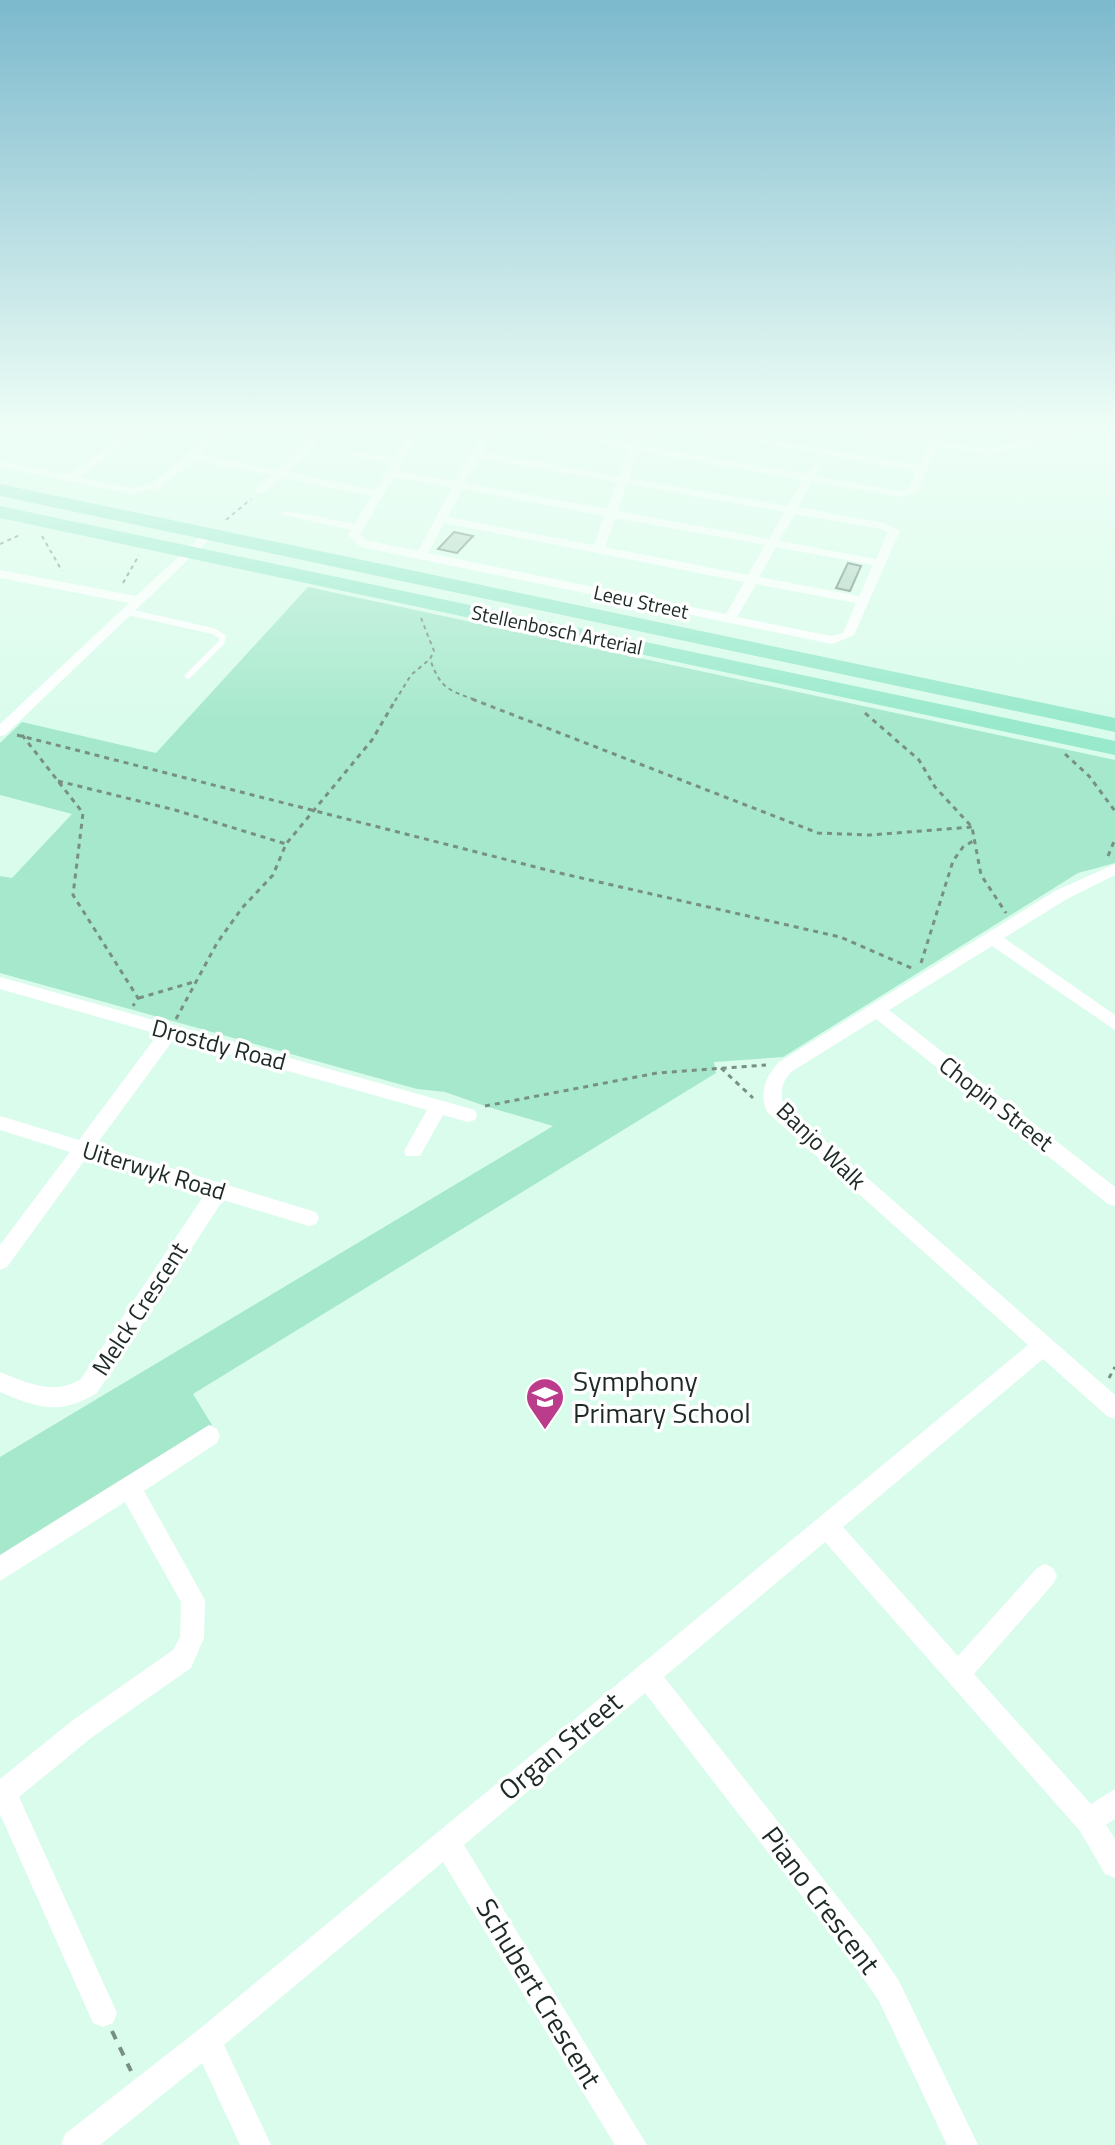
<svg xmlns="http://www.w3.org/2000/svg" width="1115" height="2145" font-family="'Titillium Web',sans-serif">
<rect width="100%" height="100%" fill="#dafcec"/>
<path fill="#a6e8cc" d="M308,587L1115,760V863L1078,873L783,1057L714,1062L716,1073L193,1394L212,1425L0,1556V1457L553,1126L488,1107L445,1092L417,1089L0,973V876L12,878L72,814L0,795V743L22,722L156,753Z"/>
<path fill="#b2d3c4" stroke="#678578" stroke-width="2" d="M454,532L473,536L457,553L438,549Z
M848,563L861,566L850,591L836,588Z"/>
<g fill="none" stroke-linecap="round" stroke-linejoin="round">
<path stroke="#788f84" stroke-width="2" stroke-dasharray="4 4" stroke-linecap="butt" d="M69,425L109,433
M226,520L251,499
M42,536L62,571
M0,544L22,534
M123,583L139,555
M421,618L434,651L430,659C441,690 449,690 478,701
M395,701L411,675L430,659"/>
<path stroke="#788f84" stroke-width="3" stroke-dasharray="5 5" stroke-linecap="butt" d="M472,699L818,833L870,835L972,827
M865,713L919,760L935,787L972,827L981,875L1006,913
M17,735L555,872L840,937L914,969
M22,735L83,813L73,895L138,998L133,1006
M1065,754L1089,776L1115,811
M58,781L175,810L286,844
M1108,856L1115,839
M921,963L953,861L963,847L973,841
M139,998L197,981
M176,1019L217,943L242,908L273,875L286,844L372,740L396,699
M721,1068L753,1098
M485,1106L657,1073L766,1065
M1109,1378L1115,1367"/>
<path stroke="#788f84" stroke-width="4" stroke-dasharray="9 9" stroke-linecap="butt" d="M112,2031L131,2071"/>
<path stroke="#fff" stroke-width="6" d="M128,612L213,631L223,637L221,643L188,676"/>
<path fill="#fff" fill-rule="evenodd" d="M138,425H149L80,477L131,488L152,483L222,425H233L200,454L277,470L302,448L319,425H329L310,452L288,472L375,490L391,464L344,453L349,450L394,458L414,425H424L397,471L455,481L486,425H496L482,452L619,476L628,449L502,425H523L630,443L637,425H647L640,445L806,474L814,466L819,469L816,476L900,491L908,488L916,471L660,425H682L919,465L928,445L814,425H837L931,439L938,425H948L941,441L990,449L1035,438L973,428L968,425C995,425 1023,434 1048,435C1068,436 1089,424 1110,425L990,455L938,447L917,492L901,497L812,482L798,507L884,523L900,531L854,635L832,644L361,547L348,536L351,530L281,514L287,511L355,524L371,496L282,478L260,494L254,491L271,475L194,460L160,488L131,494L0,467V461L69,475ZM638,451L802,480L788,506L629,478ZM479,458L616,482L607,509L465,483ZM394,477L452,488L418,551L365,540L360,535ZM627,484L784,512L769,539L617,511ZM462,489L604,516L594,545L448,517ZM795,514L881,529L888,532L876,559L779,541ZM615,518L765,545L748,575L605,547ZM444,523L744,582L726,614L428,553ZM776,547L873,565L859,596L759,577ZM756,584L856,603L843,633L831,636L737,617Z
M204,533L214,535L5,735L0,736V724L129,603L0,578V570L136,596Z
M1115,864V875L1067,899L1004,938L1115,1015V1030L992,946L889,1010L1115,1187V1206L1108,1204L876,1019L791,1072C782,1082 780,1090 783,1104L1115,1395V1419L1107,1416L1043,1359L843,1527L958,1656L1037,1568L1045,1564L1053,1568L1057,1576L1053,1584L974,1674L1091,1804L1115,1789V1819L1106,1825L1115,1839V1878L1105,1874L1080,1831L825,1542L664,1677L869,1937L899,1981L978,2145H947L879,2001L849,1957L645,1693L464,1845L647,2145H615L443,1862L224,2045L271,2145H240L202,2063L100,2145H61L65,2134L197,2031L1028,1345L767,1112C759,1093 765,1077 779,1062L1055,891Z
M0,977L468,1108L475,1110L477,1115L475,1120L468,1122L443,1115L420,1156H406L404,1151L427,1110L174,1039L96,1145L309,1210L316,1212L319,1218L316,1224L309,1226L223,1200L97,1393C59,1416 38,1408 0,1392V1372C28,1383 53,1396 81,1379L205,1194L87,1157L7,1267L0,1270V1245L70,1152L0,1130V1116L79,1140L158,1034L0,989Z
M209,1425L217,1429L220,1436L217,1443L144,1491L205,1600L204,1638L191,1668L91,1738L19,1797L117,2013L113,2023L103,2027L93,2023L0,1814V1779L73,1720L173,1650L180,1637L181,1602L125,1502L0,1581V1555Z"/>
<path fill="#99e9cc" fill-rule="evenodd" d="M0,484L1115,718V732L0,496Z
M0,506L1115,741V755L0,518Z"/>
</g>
<linearGradient id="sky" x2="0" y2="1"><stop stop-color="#7cb9cd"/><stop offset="0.59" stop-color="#eefef6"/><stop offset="1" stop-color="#eefef6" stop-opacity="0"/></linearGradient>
<rect width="1115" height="725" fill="url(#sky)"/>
<defs>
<symbol id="school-pin" viewBox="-11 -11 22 30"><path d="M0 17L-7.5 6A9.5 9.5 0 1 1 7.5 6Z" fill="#ba3c8a" stroke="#fff"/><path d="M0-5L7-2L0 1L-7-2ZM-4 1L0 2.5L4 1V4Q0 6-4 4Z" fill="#fff"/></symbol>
</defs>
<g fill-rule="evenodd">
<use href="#school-pin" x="523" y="1375" width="44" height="60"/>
</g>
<g text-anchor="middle" stroke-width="7" stroke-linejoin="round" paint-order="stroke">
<g font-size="20" fill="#1e2a25" stroke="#fff">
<text transform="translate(641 602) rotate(12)" y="7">Leeu Street</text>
<text transform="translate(557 630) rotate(12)" y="7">Stellenbosch Arterial</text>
</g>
<g font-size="24" fill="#1e2a25" stroke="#fff">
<text transform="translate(219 1045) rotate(15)" y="8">Drostdy Road</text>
<text transform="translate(996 1104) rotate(38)" y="8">Chopin Street</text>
<text transform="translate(821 1146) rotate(44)" y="8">Banjo Walk</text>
<text transform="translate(154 1171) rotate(17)" y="8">Uiterwyk Road</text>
<text transform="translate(140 1309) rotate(-57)" y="8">Melck Crescent</text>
</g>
<g font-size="28" fill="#1e2a25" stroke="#fff" text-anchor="start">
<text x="573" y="1391">Symphony<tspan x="573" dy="32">Primary School</tspan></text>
</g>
<g font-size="28" fill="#1e2a25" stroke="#fff">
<text transform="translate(560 1746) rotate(-40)" y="10">Organ Street</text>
<text transform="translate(821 1900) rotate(53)" y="10">Piano Crescent</text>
<text transform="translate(539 1993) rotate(59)" y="10">Schubert Crescent</text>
</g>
</g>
</svg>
